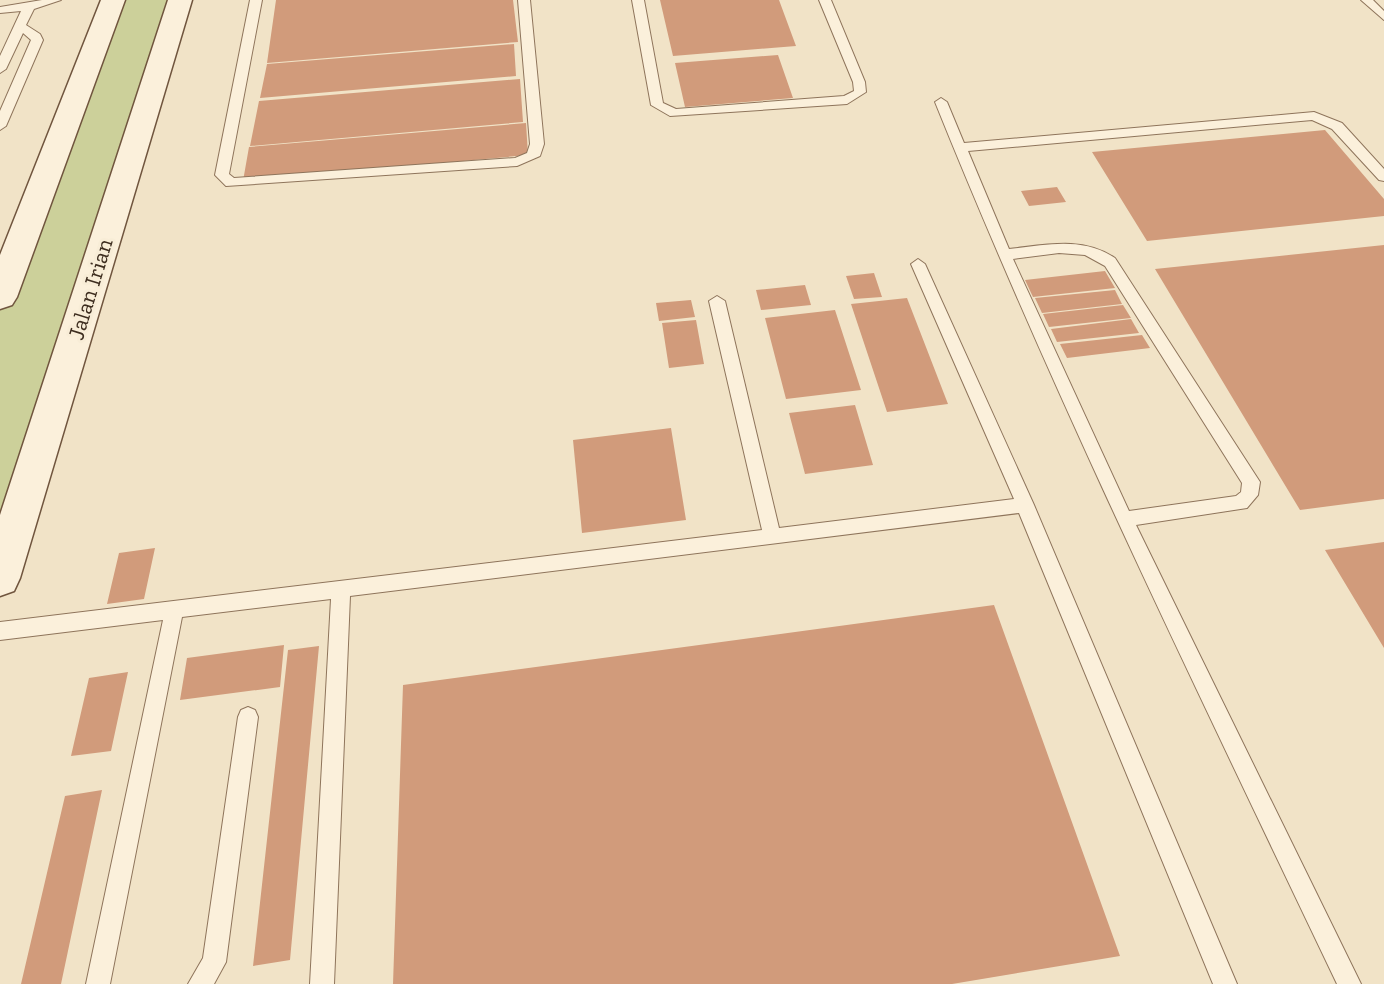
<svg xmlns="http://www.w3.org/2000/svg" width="1384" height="984" font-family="'Zilla Slab',serif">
<rect width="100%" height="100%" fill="#f1e3c7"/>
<path fill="#ccd09a" d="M113,0H180L0,582V297Z"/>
<path fill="#d19b7b" d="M276,0H513L518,42L267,63Z
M660,0H779L796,46L673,56Z
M514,44L516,76L260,98L267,64Z
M778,55L793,98L685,107L675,63Z
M520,79L523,122L250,146L259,101Z
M526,123L528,155L243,181L249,147Z
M1325,130L1384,199V216L1147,241L1092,152Z
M1057,187L1066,202L1029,206L1021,191Z
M1384,245V499L1300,510L1155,269Z
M1105,271L1115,288L1033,297L1025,280Z
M874,273L882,297L854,299L846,276Z
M805,285L811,305L761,310L756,290Z
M1115,290L1122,304L1042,313L1035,298Z
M907,298L948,404L887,412L851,304Z
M691,300L695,317L659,321L656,303Z
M1123,305L1131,318L1049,327L1043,314Z
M835,310L861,390L786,399L765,318Z
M1131,319L1139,333L1057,342L1051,329Z
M696,320L704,364L669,368L662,323Z
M1142,335L1150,348L1067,358L1060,344Z
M855,405L873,465L805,474L789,413Z
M671,428L686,520L582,533L573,440Z
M1384,542V648L1325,550Z
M155,548L144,599L107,604L119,553Z
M994,605L1120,956L952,984H393L403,685Z
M284,645L280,687L180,700L187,658Z
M319,646L290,960L253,966L288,650Z
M128,672L111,751L71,756L89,678Z
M102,790L61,984H21L65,796Z"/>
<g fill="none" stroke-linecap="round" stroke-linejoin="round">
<defs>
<path id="lane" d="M42,0H61L34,9L26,25L40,34L43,40L6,126L0,130V111L31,40L23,33L6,69L0,73V56L21,11L0,13V7Z
M250,0H262L229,174L234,178L515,158L527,153L530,144L518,0H530L544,144L540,156L517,166L226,186L215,175Z
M632,0H644L663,103L676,109L844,96L854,91L853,82L819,0H831L865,82L866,92L847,104L670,116L651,105Z
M1361,0H1373L1384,11V20Z
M941,98L947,102L964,143L1314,112L1342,123L1384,169V181L1379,180L1332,129L1312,120L968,151L1009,249C1046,245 1082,236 1115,258L1260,482L1258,495L1247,508L1136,525L1361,984H1337C1198,692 1056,402 935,102ZM1059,253L1085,255L1105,266L1242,483L1241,492L1236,496L1129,511L1013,259Z
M918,259L925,264L1034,505L1237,984H1213L1019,513L350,596L334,984H310L331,599L182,617L110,984H86L163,620L0,640V622L762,530L709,301L717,296L725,301L779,528L1014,499L911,264Z
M248,707L255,710L258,717L226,962L214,984H188L203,958L238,717L241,710Z"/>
<path id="secondary" d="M101,0H125L17,297L12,305L0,309V255Z
M168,0H192L20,578L14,591L0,596V515Z"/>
</defs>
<use href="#lane" stroke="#8e745b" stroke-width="2"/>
<use href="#secondary" stroke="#70553e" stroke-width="3"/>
<use href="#lane" fill="#fbf0db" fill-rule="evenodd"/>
<use href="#secondary" fill="#fbf0db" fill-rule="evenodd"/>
</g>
<g text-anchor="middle" stroke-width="6" stroke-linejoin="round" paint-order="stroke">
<g font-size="23" fill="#3d2d1f" stroke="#f8edd7">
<text transform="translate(90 289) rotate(-73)" y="8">Jalan Irian</text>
</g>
</g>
</svg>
